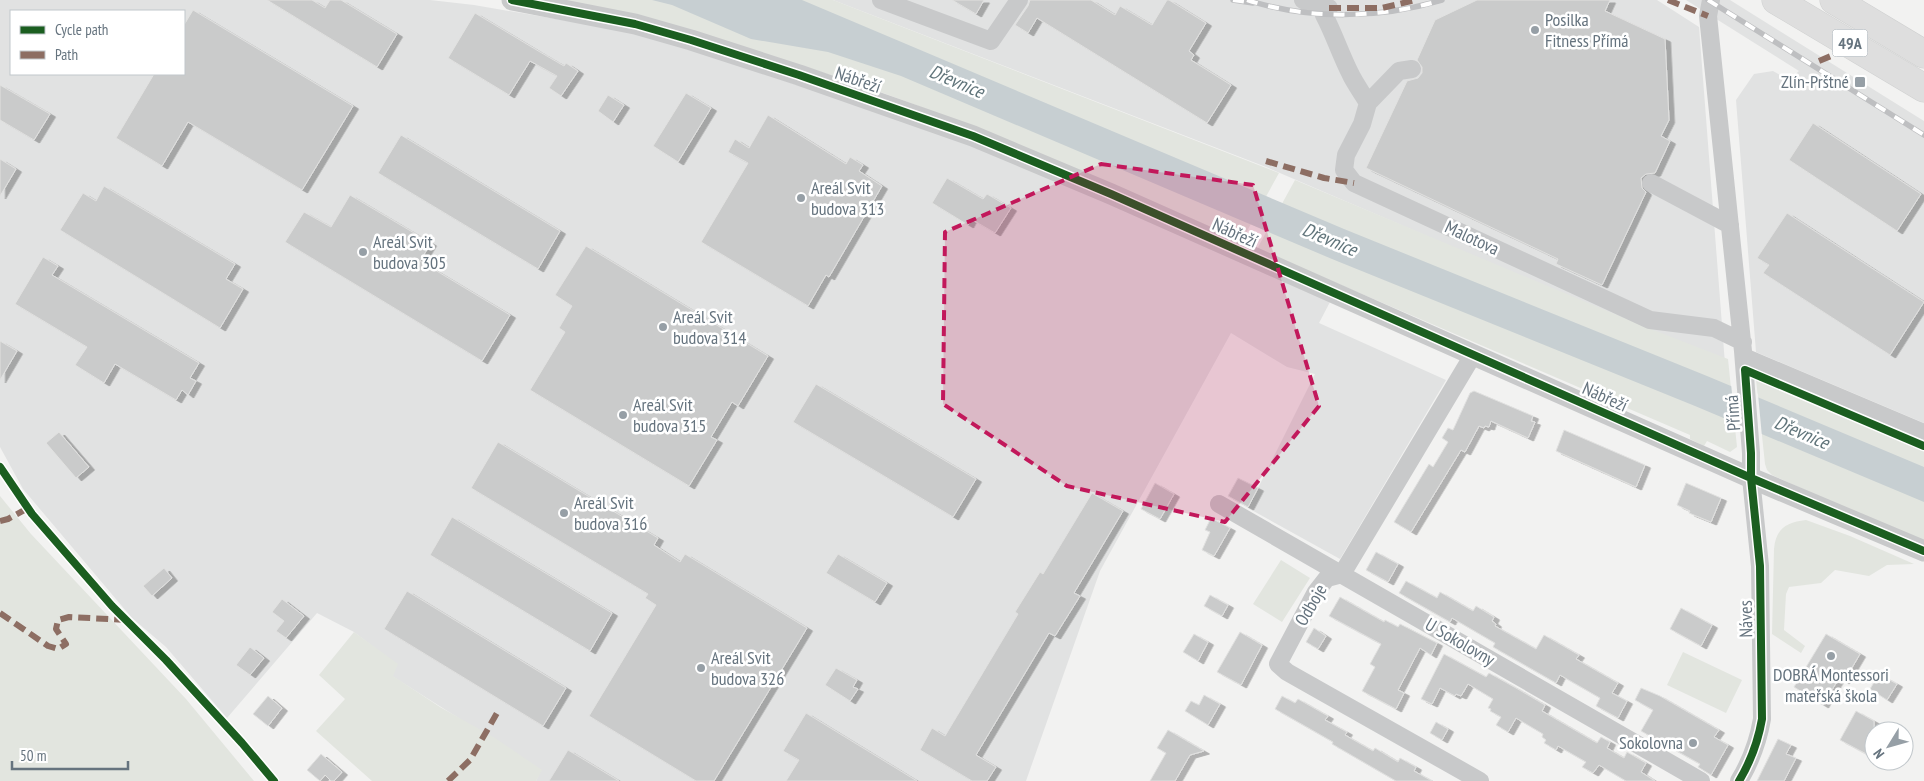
<svg xmlns="http://www.w3.org/2000/svg" width="1924" height="781" font-family="'PT Sans Narrow',sans-serif">
<defs>
<filter id="shadow"><feDropShadow dx="5.5" dy="3" stdDeviation="0" flood-color="#0004"/></filter>
</defs>
<rect width="100%" height="100%" fill="#f2f2f1"/>
<path fill="#e1e2e2" fill-rule="evenodd" d="M0,0H430L474,5L644,34L947,135L1142,216L1330,302L1319,323L1446,380L1340,559L1248,508L1315,374L1287,367L1231,333L1100,571L1026,781H536L541,770L392,676L397,665L354,632L317,613L227,718L166,647L132,618L23,489L0,447ZM11,11H184V74H11Z
M833,0H1657L1699,27L1725,364L1266,167Z
M1686,0H1730L1924,121V423L1756,352L1736,100L1754,74L1773,71L1789,80L1799,71Z"/>
<path fill="#e2e5df" d="M557,0H833L1279,173L1241,242L916,105L861,85L772,56Z
M1295,180L1643,326L1728,359L1737,447L1730,452L1707,441L1704,446L1690,439V435L1257,249Z
M1756,379L1924,449V544L1772,475L1767,470L1765,464Z
M0,496L31,534L186,699L254,781H0Z
M1806,520L1850,536L1914,564L1887,565L1869,576L1835,570L1821,583L1789,587L1786,594L1784,630L1805,646L1801,653L1772,634L1774,549C1776,528 1787,522 1806,520Z
M1281,560L1310,578L1282,622L1253,604Z
M354,632L398,664L393,676L440,707L495,738L542,770L536,781H372L316,731L345,699L319,675Z
M1683,652L1742,680L1726,713L1667,685Z"/>
<path fill="#c7cfd2" d="M652,0H802L1344,229L1707,376L1924,467V502L1695,406L1332,259L901,76L828,52L751,39L672,5Z"/>
<path fill="#f2f2f1" d="M1731,383L1758,394L1762,437L1735,425Z"/>
<path fill="#cacbcb" stroke="#e1e1e0" filter="url(#shadow)" d="M267,0H312L325,8L330,0H341L397,34L377,67Z
M952,0H984L976,14Z
M1030,0H1091L1115,15L1120,6L1152,25L1167,0H1169L1206,23L1189,51L1194,55L1191,60L1231,85L1207,123L1037,18L1028,33L1015,25L1028,6Z
M1477,0H1610L1605,11L1665,39L1669,120L1661,136L1670,141L1655,173L1646,174L1641,178L1642,188L1646,192L1602,285L1556,264L1558,259L1366,168L1407,81L1418,78L1422,73V67L1417,60L1435,20Z
M193,10L353,106L302,190L188,122L162,166L116,138L154,74H184V25Z
M475,13L540,52L564,66L566,63L578,71L561,96L549,88L557,76L530,61L509,95L448,58Z
M0,85L50,114L34,140L0,120Z
M686,93L711,108L678,162L653,146Z
M608,95L624,105L613,122L598,111Z
M768,115L846,164L850,157L863,165L859,171L882,186L829,277L826,275L808,306L701,242L748,163L728,152L735,139L749,148Z
M1813,123L1921,194L1897,231L1789,160Z
M401,135L560,231L538,269L378,173Z
M0,159L16,169L0,196Z
M947,178L983,199L987,194L1011,208L995,233L971,219L968,225L932,203Z
M104,186L235,264L226,279L243,289L220,328L60,230L83,193L96,201Z
M350,195L431,243L420,261L510,315L482,361L285,242L304,212L331,227Z
M1787,213L1924,302L1890,355L1763,273L1769,265L1757,258Z
M586,246L768,356L738,406L732,402L711,437L717,440L689,486L530,390L565,332L559,328L572,306L555,295Z
M43,257L58,266L52,275L199,363L190,378L196,381L188,395L182,390L176,400L115,364L104,383L75,365L87,347L15,304Z
M0,341L17,351L0,380Z
M816,384L976,479L953,517L793,422Z
M1474,391L1533,416L1531,421L1535,422L1528,438L1491,421L1489,427L1485,426L1484,428L1479,426L1465,452L1461,450L1411,532L1394,522L1429,464L1433,467L1448,442L1442,438L1448,428L1453,430L1470,393Z
M1564,430L1645,465L1636,487L1556,451Z
M59,432L89,467L76,478L46,443Z
M498,442L658,538L654,545L680,562L685,554L807,628L714,781H696L589,716L656,605L645,598L648,594L471,488Z
M1238,478L1258,488L1248,507L1228,496Z
M1155,483L1174,494L1160,519L1141,509Z
M1686,483L1721,498L1711,522L1689,513L1690,511L1677,505Z
M1092,493L1123,511L1074,593L1080,596L1055,636L1049,633L976,755L996,767L987,781H972L920,750L932,728L945,736L1018,614L1015,612L1040,572L1043,574Z
M452,517L612,613L590,651L430,555Z
M1211,518L1230,528L1214,556L1202,550L1210,532L1205,530Z
M1376,552L1398,564L1388,582L1366,570Z
M838,554L887,583L875,602L826,573Z
M164,568L172,578L152,596L143,586Z
M1406,581L1437,598L1440,592L1473,611L1476,606L1494,617L1492,621L1496,624L1495,626L1536,649L1544,635L1579,655L1576,659L1618,683L1612,693L1627,701L1618,718L1596,706L1600,698L1560,675L1556,683L1493,647L1495,643L1452,618L1450,622L1399,593Z
M407,591L566,688L543,726L384,629Z
M1210,595L1228,605L1222,616L1204,606Z
M1340,597L1384,622L1385,620L1398,627L1400,624L1437,643L1431,655L1420,648L1398,690L1404,693L1396,709L1362,691L1375,667L1370,664L1381,644L1329,616Z
M282,599L304,616L286,638L276,631L284,621L272,612Z
M1681,608L1712,625L1701,646L1670,629Z
M1314,628L1326,636L1318,649L1306,642Z
M1240,632L1262,645L1241,685L1217,672Z
M1194,634L1208,642L1198,661L1183,652Z
M1826,634L1860,654L1844,681L1839,678L1823,705L1794,687Z
M250,647L264,658L250,675L236,665Z
M1444,654L1486,677L1489,673L1516,688L1545,705L1542,711L1597,743L1601,737L1610,742L1607,748L1624,758L1627,752L1646,763L1641,772L1655,781H1626L1599,765L1593,773L1582,767L1586,762L1558,746L1556,750L1544,743L1546,740L1542,737L1543,734L1516,718L1508,732L1496,725L1501,717L1490,711L1491,709L1488,708L1493,699L1468,684L1461,696L1456,694L1455,696L1440,688L1432,704L1421,699Z
M836,668L857,680L853,687L858,689L850,701L825,685Z
M1879,674L1897,684L1887,700L1870,689Z
M1641,688L1660,696L1719,730L1714,737L1728,745L1711,775L1698,767L1700,764L1641,731L1653,710L1635,700Z
M1204,695L1220,704L1208,725L1185,711L1191,701L1199,705Z
M268,696L282,708L268,726L253,714Z
M1282,696L1295,703L1298,699L1328,716L1325,720L1347,732L1345,735L1373,751L1375,748L1398,762L1400,758L1416,767L1414,771L1432,781H1396L1332,744L1333,742L1275,709Z
M1856,711L1874,721V758L1840,740Z
M806,713L917,781H786L799,760L783,751Z
M1436,722L1448,729L1442,740L1430,733Z
M1168,730L1204,751L1190,755L1175,781H1150L1166,753L1157,748Z
M1778,739L1791,745L1786,754L1796,758L1784,781H1757Z
M568,750L619,781H549Z
M321,754L342,772L334,781H331L325,775L320,781L307,770Z"/>
<g fill="none" stroke-linecap="round" stroke-linejoin="round">
<defs>
<path id="primary" d="M1776,0L1924,88
M1834,0L1924,54"/>
</defs>
<use href="#primary" stroke="#cfd0d0" stroke-width="29"/>
<path stroke="#c8c9ca" stroke-width="18" d="M881,0L991,41L1019,0
M1303,0L1311,4L1329,8L1324,15C1334,34 1340,53 1350,73C1354,82 1362,93 1368,103L1362,124L1346,155L1344,170L1354,183L1650,320L1714,328L1743,342
M1711,0L1708,16L1743,351L1751,453V478L1760,566L1762,719C1758,742 1751,761 1739,781
M1368,103L1399,71L1412,69
M1651,183L1730,225
M1473,355L1342,574L1327,578L1316,592L1278,664L1287,672L1480,781
M1744,357L1924,433
M1219,504L1701,781"/>
<path stroke="#c8c9ca" stroke-width="21" d="M512,0L635,24L691,40L799,75L973,136L1111,194L1751,478L1924,551"/>
<use href="#primary" stroke="#dedede" stroke-width="28"/>
<defs>
<path id="rail" d="M1233,0L1253,3
M1247,0C1309,20 1379,19 1442,0
M1708,0L1924,135"/>
</defs>
<use href="#rail" stroke="#bebfc1" stroke-width="5.5"/>
<use href="#rail" stroke="#fff" stroke-width="4" stroke-dasharray="11" stroke-linecap="butt"/>
<path stroke="#8d6e63" stroke-width="6" stroke-dasharray="12 6" stroke-linecap="butt" d="M1668,0L1708,16
M1329,8H1382L1416,0
M1819,61L1831,56
M1266,161L1324,178L1354,183
M0,521L8,519L28,508
M0,613L48,646L58,649L66,644L56,629L58,620L69,617L126,620
M448,781L470,760L497,713"/>
<defs>
<path id="cycleway" d="M512,0L635,24L691,40L799,75L973,136L1111,194L1751,478L1924,551
M0,467L32,514L112,606L166,660L242,743L274,781
M1739,781C1751,761 1758,742 1762,719L1760,566L1751,478V453L1745,370L1924,446"/>
</defs>
<use href="#cycleway" stroke="#fff" stroke-width="11"/>
<use href="#cycleway" stroke="#1b5e20" stroke-width="8"/>
</g>
<path fill="#c2185b" fill-opacity="0.2" stroke="#c2185b" stroke-width="4" stroke-dasharray="10 6" stroke-linejoin="round" d="M1101,164L1253,185L1319,406L1225,522L1067,486L943,404L945,232Z"/>
<g fill="#969fa6" stroke="#fff" stroke-width="2">
<circle cx="1535" cy="30" r="5"/>
<rect x="1854" y="76" width="12" height="12" rx="2.5"/>
<circle cx="801" cy="198" r="5"/>
<circle cx="363" cy="252" r="5"/>
<circle cx="663" cy="327" r="5"/>
<circle cx="623" cy="415" r="5"/>
<circle cx="564" cy="513" r="5"/>
<circle cx="1831" cy="656" r="5"/>
<circle cx="701" cy="668" r="5"/>
<circle cx="1693" cy="743" r="5"/>
</g>
<g text-anchor="middle" stroke-width="5" stroke-linejoin="round" paint-order="stroke">
<rect fill="#fff" stroke="#939da5" stroke-width="1" x="1832.5" y="29.5" width="35" height="27" rx="4"/>
<g font-size="16" font-weight="bold" fill="#65737e">
<text x="1850" y="49">49A</text>
</g>
<g font-size="18" fill="#65737e" stroke="#fff" text-anchor="start">
<text x="1545" y="26">Posilka<tspan x="1545" dy="21">Fitness Přímá</tspan></text>
<text x="1849" y="88" text-anchor="end">Zlín-Prštné</text>
<text x="811" y="194">Areál Svit<tspan x="811" dy="21">budova 313</tspan></text>
<text x="373" y="248">Areál Svit<tspan x="373" dy="21">budova 305</tspan></text>
<text x="673" y="323">Areál Svit<tspan x="673" dy="21">budova 314</tspan></text>
<text x="633" y="411">Areál Svit<tspan x="633" dy="21">budova 315</tspan></text>
<text x="574" y="509">Areál Svit<tspan x="574" dy="21">budova 316</tspan></text>
<text x="711" y="664">Areál Svit<tspan x="711" dy="21">budova 326</tspan></text>
<text x="1831" y="681" text-anchor="middle">DOBRÁ Montessori<tspan x="1831" dy="21">mateřská škola</tspan></text>
<text x="1683" y="749" text-anchor="end">Sokolovna</text>
</g>
<g font-size="18" fill="#65737e" stroke="#fff">
<text transform="translate(858 80) rotate(19)" y="6">Nábřeží</text>
<text transform="translate(1235 233) rotate(24)" y="6">Nábřeží</text>
<text transform="translate(1472 238) rotate(25)" y="6">Malotova</text>
<text transform="translate(1605 397) rotate(24)" y="6">Nábřeží</text>
<text transform="translate(1733 413) rotate(-94)" y="6">Přímá</text>
<text transform="translate(1311 605) rotate(-60)" y="6">Odboje</text>
<text transform="translate(1746 619) rotate(-91)" y="6">Náves</text>
<text transform="translate(1460 642) rotate(30)" y="6">U Sokolovny</text>
</g>
<g font-size="19" font-style="italic" fill="#61757b" stroke="#fff">
<text transform="translate(957 81) rotate(23)" y="7">Dřevnice</text>
<text transform="translate(1330 239) rotate(23)" y="7">Dřevnice</text>
<text transform="translate(1802 432) rotate(23)" y="7">Dřevnice</text>
</g>
</g>
<rect x="10" y="10" width="175" height="65" fill="#ffffff" stroke="#c1c7cb"/>
<rect x="20" y="26" width="25" height="8" fill="#1b5e20" stroke="#c1c7cb"/>
<text x="55" y="35" font-size="15" fill="#65737e">Cycle path</text>
<rect x="20" y="51" width="25" height="8" fill="#8d6e63" stroke="#c1c7cb"/>
<text x="55" y="60" font-size="15" fill="#65737e">Path</text>
<g transform="translate(1889 746) rotate(233)"><circle r="24" fill="#ffffff" stroke="#c1c7cb"/>
<path d="M0-4L9 19L0 12L-9 19Z" fill="#969fa6"/>
<text y="-8" font-size="14" font-weight="bold" text-anchor="middle" fill="#65737e">N</text>
</g>
<path d="M12 761v8h116v-8" fill="none" stroke="#65737e" stroke-width="2.5"/>
<text x="20" y="761" font-size="15" fill="#65737e" stroke="#ffffff" stroke-width="4" paint-order="stroke">50 m</text>
</svg>
